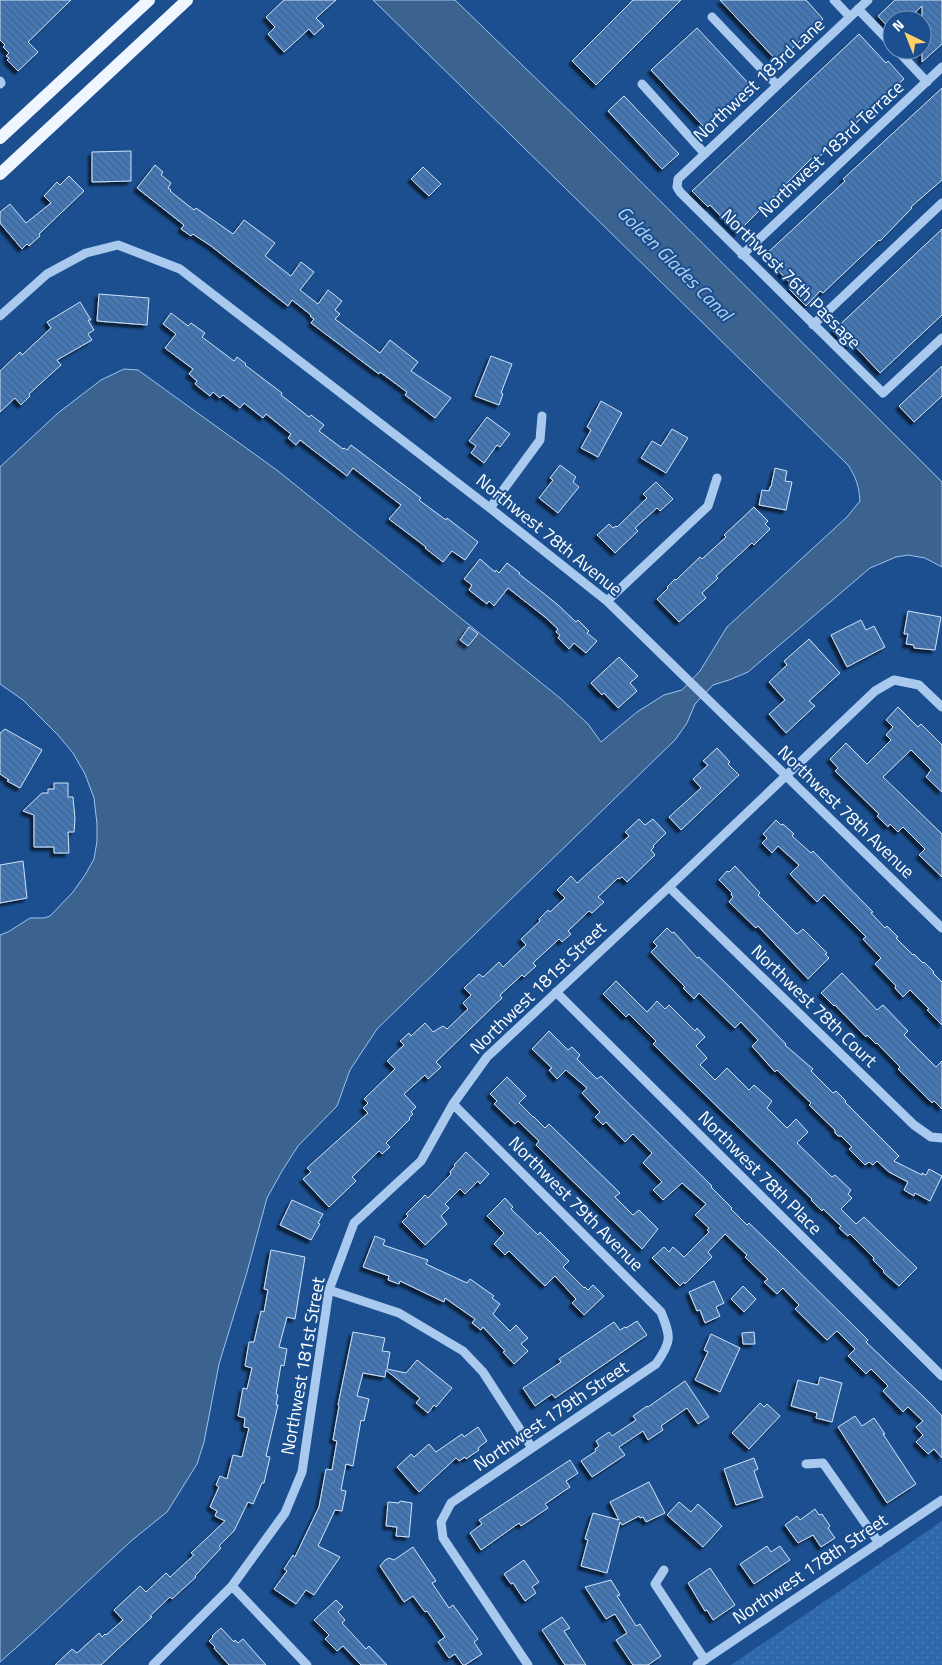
<svg xmlns="http://www.w3.org/2000/svg" width="942" height="1665" font-family="'Titillium Web',sans-serif">
<defs>
<pattern id="park-dots" width="8" height="8" patternUnits="userSpaceOnUse" patternTransform="scale(1.25)"><rect width="8" height="8" fill="#2e69ad"/><path d="M2 2h.1M6 6h.1" fill="none" stroke="#4d80b9" stroke-width="1.8" stroke-linecap="round"/></pattern>
<pattern id="building-back-hatch" width="6" height="6" patternUnits="userSpaceOnUse" patternTransform="scale(1.25)"><rect width="6" height="6" fill="#4478b7"/><path d="M-1 5l2 2M0 0l6 6M5-1l2 2" fill="none" stroke="#486282"/></pattern>
<filter id="shadow"><feDropShadow dx="-3.5" dy="3.5" stdDeviation="1" flood-color="#0009"/></filter>
</defs>
<rect width="100%" height="100%" fill="#1b4f8f"/>
<path fill="url(#park-dots)" d="M942,1521V1665H731L935,1526Z"/>
<path fill="#3c6290" stroke="#9cc4f0" d="M373,0H455L584,125L942,482V567L925,558L908,555L896,557L870,568L748,672L729,680L713,685L695,704L687,723L675,740L377,1029L350,1070L337,1106L298,1146L282,1171L267,1198L247,1272L219,1364L204,1442L197,1464L167,1512L131,1541L36,1630L0,1662V935L8,932L30,918H44L50,916L73,892L85,875L94,859L97,841V824L94,798L85,774L73,753L58,735L23,700L0,684V467L58,413L101,380L124,369L138,370L278,471L560,698L588,724L601,742L637,712L664,695L682,690L700,671L727,627L847,517L860,501C859,486 856,477 848,465Z"/>
<path fill="url(#building-back-hatch)" stroke="#cfe3fa" filter="url(#shadow)" d="M0,0H71L28,42L38,52L18,71L7,60L9,58L6,56L9,53L3,47L5,45L0,40Z
M284,0H336L316,18L324,26L314,35L309,29L284,52L268,34L275,27L266,17Z
M633,0H681L596,85L572,61Z
M720,0H806L823,19L778,62Z
M895,0H942V44L922,62V6L907,20H892V31L878,16Z
M697,28L751,86L705,128L651,70Z
M859,34L886,63L888,61L904,79L818,158L815,155L737,233L710,205L708,207L692,191Z
M942,88V180L911,207L912,208L880,241L879,240L823,293L820,291L806,306L789,289L793,286L764,256L845,181L843,179Z
M624,96L679,154L662,169L608,111Z
M131,151V181L92,182V152Z
M155,165L163,172L161,175L171,183L168,188L171,190L170,191L194,210L196,208L233,234L244,220L275,243L265,256L291,276L301,262L314,272L300,290L318,304L328,290L342,301L335,310L340,314L335,319L380,353L390,340L418,362L411,371L451,398L435,418L405,395L407,392L380,372L379,374L311,323L314,319L310,316L311,315L292,300L288,306L211,246L193,234L191,236L181,229L184,225L137,188Z
M423,167L441,184L429,196L411,179Z
M69,176L84,191L39,234L40,236L29,246L27,244L22,249L0,223V212L10,204L26,223L51,203L44,196L57,182L60,185Z
M942,229V315L880,373L852,343L848,347L833,331Z
M99,294L149,298L147,325L97,321Z
M80,302L91,320H88L94,330L88,334L92,340L57,360L61,365L29,394L30,396L21,405L15,398L0,412V371L20,352L22,355L51,328L47,322Z
M171,313L188,326L191,323L205,333L202,337L234,361L237,357L246,364L245,365L282,393L281,395L309,417L311,415L324,425L319,431L343,449L344,448L347,450L351,445L421,498L419,500L446,520L447,518L478,542L465,560L452,551L443,562L425,548L426,547L389,519L401,505L353,468L347,476L300,440L296,445L288,438L291,434L266,414L263,418L244,403L240,408L223,395L220,398L213,392L210,396L195,384L197,381L189,374L193,369L165,348L176,334L163,324Z
M491,356L512,364L501,393L503,394L499,405L475,396Z
M942,366V396L914,422L899,406Z
M601,401L622,413L598,457L581,448L591,430L587,427Z
M487,417L510,434L500,447L497,445L484,463L471,453L476,446L469,441Z
M672,429L688,438L666,473L641,458L652,441L661,446Z
M560,465L576,477L573,482L579,487L558,513L539,498L553,480L550,478Z
M775,468L787,471L785,481L792,482L786,510L759,505L762,490L769,491L770,487H771Z
M656,482L673,499L660,511L657,508L635,528L638,531L615,553L597,535L609,524L613,528L616,526L617,527L647,498L643,494Z
M754,507L768,521L765,524L770,529L754,545L752,543L716,576L718,578L702,593L706,598L679,622L657,599L668,588L667,587L675,579L676,580L700,557L702,559L726,537L724,535Z
M480,559L495,572L496,570L499,573L507,563L520,573L519,574L557,604L576,622L578,620L589,631L587,633L597,641L586,653L574,643L569,649L558,638L560,635L556,632L558,629L545,617L508,588L494,606L489,601L487,604L469,590L472,585L464,579Z
M908,611L941,617L935,650L914,648V645L906,644L908,634H904Z
M861,620L866,630L874,626L885,647L847,667L831,635Z
M469,627L478,634L468,646L460,640Z
M809,639L840,673L809,701L815,706L786,733L769,714L785,700L769,682L787,665L784,661Z
M619,657L638,676L630,683L637,691L618,708L604,693L602,695L591,683Z
M898,707L918,727L921,724L942,745V792L926,777L931,770L911,750L883,777L942,834V877L919,855L925,849L903,827L898,832L890,824L888,827L877,816L879,814L835,771L838,768L830,759L846,743L867,764L891,740L886,735L893,727L886,720Z
M5,729L42,750L20,788L7,781L9,780L0,774V733Z
M717,748L730,762L728,764L739,775L681,830L669,817L701,788L693,779L708,765L703,761Z
M54,783H68V797H73L75,819L74,832H68L69,853H54V847H34V815L23,811L42,793H48V789H54Z
M639,819L645,825L653,819L666,833L653,846L654,847L651,850L655,855L627,882L622,877L619,879L618,878L598,897L604,902L592,913L589,911L568,931L571,934L562,942L559,939L533,963L536,966L524,977L522,975L500,995L502,998L436,1062L441,1067L428,1079L425,1075L404,1094L416,1107L411,1112L413,1114L409,1118L410,1119L386,1143L390,1147L382,1154L379,1151L352,1177L356,1181L329,1207L303,1179L311,1172L307,1168L368,1113L363,1108L368,1103L364,1099L395,1069L387,1061L404,1045L400,1041L409,1033L411,1036L425,1023L433,1032L443,1026L447,1029L468,1009L463,1003L471,995L464,988L479,974L483,977L499,962L503,967L526,945L521,939L540,921L539,919L548,910L550,912L565,898L557,890L571,876L577,883L629,836L625,832Z
M776,820L781,825L783,824L794,834L792,836L811,853L813,851L873,912L871,913L885,928L887,926L898,937L896,938L913,955L914,954L923,963L924,962L934,972L933,973L942,982V1025L927,1010L929,1009L910,990L903,997L895,988L896,986L875,964L881,958L863,939L866,937L824,895L817,902L790,874L799,865L778,846L772,853L762,843L767,838L763,834Z
M23,861L27,898L0,903V865Z
M735,866L760,893L758,895L797,934L803,929L827,953L825,954L829,958L808,979L758,926L756,928L729,902L733,897L731,894L732,893L719,880L727,871L729,872Z
M667,928L672,933L674,932L697,958L699,957L734,991L786,1044L785,1045L813,1069L811,1071L833,1093L836,1091L846,1101L845,1102L899,1156L894,1161L922,1175V1173L926,1175L929,1169L942,1176L930,1201L915,1193L914,1196L904,1190L908,1182L889,1172L877,1161L873,1165L869,1162L865,1165L849,1149L852,1147L841,1136H838L835,1133V1130L809,1105L811,1103L777,1070L775,1072L752,1046L758,1040L741,1022L735,1028L699,993L694,999L683,988L685,987L651,952L657,946L653,942Z
M842,973L877,1010L883,1005L908,1031L904,1035L936,1067L942,1061V1109L934,1101L932,1103L898,1069L900,1067L877,1043L876,1044L867,1035L866,1037L835,1005L834,1006L821,993Z
M616,981L647,1012L657,1001L665,1009L669,1005L695,1031L697,1028L705,1037L696,1046L707,1058L700,1065L715,1080L727,1068L749,1090L754,1085L772,1101L767,1108L787,1128L796,1119L808,1132L797,1143L832,1177L835,1175L851,1190L848,1194L852,1198L841,1209L856,1224L864,1217L917,1268L899,1286L883,1272L884,1271L873,1260L874,1258L850,1234L848,1236L839,1228L841,1226L823,1209L822,1211L811,1200L812,1199L653,1044L656,1041L629,1014L626,1017L603,994Z
M549,1031L568,1050L572,1047L580,1055L577,1059L597,1079L601,1076L712,1186L711,1187L732,1208L731,1209L747,1225L749,1223L777,1250L868,1340L866,1342L929,1402L942,1416V1458L934,1449L928,1454L916,1442L923,1435L916,1427L923,1421L908,1407L903,1412L883,1391L888,1386L871,1369L866,1374L848,1356L855,1349L837,1331L827,1340L795,1309L799,1305L783,1288L777,1294L764,1282L768,1279L745,1257L747,1255L725,1234L708,1252L712,1257L685,1284L684,1282L680,1286L652,1258L664,1247L669,1252L673,1247L684,1257L709,1232L707,1230L709,1228L695,1215L706,1204L682,1183L663,1200L653,1190L662,1182L643,1163L652,1153L633,1134L625,1142L606,1122L603,1125L595,1117L600,1112L582,1093L587,1088L566,1070L557,1079L549,1070L552,1068L532,1049Z
M507,1077L526,1096L519,1103L533,1117H534L545,1128L549,1124L620,1193L615,1197L633,1215L639,1210L658,1229L642,1249L536,1145L539,1141L518,1121L515,1124L494,1104L497,1101L490,1094Z
M466,1152L489,1174L480,1184L478,1181L465,1194L460,1189L445,1204L449,1208L441,1216L447,1224L425,1245L402,1222L408,1216L406,1214L425,1195L428,1198L451,1174L450,1172L455,1166L454,1165Z
M505,1198L513,1207L511,1209L538,1235L540,1232L569,1261L563,1267L584,1288L585,1287L588,1290L593,1285L604,1296L584,1315L572,1303L576,1299L555,1276L545,1286L509,1251L505,1255L494,1244L504,1233L487,1216Z
M292,1200L323,1214L318,1223L320,1224L311,1240L280,1225Z
M375,1236L385,1240L383,1245L428,1260L426,1264L467,1283L470,1279L494,1296L492,1298L500,1304L493,1314L510,1331L516,1325L522,1332L528,1338L521,1344L528,1351L514,1364L503,1352L505,1351L483,1327L481,1330L472,1323L475,1319L445,1298L444,1302L400,1281L399,1284L388,1280L389,1276L363,1267Z
M271,1250L305,1257L295,1319L287,1317L279,1347L287,1349L284,1366L281,1365L276,1394L278,1395L276,1405H278L266,1456L270,1457L264,1483H262L253,1504L248,1502L234,1531L219,1546L221,1548L195,1576L196,1577L172,1599L170,1597L150,1616L152,1617L101,1665H55L72,1649L77,1653L99,1633L102,1637L105,1634L106,1635L123,1620L114,1610L140,1586L146,1592L166,1573L170,1577L194,1555L191,1553L225,1521L215,1516L217,1511L210,1507L219,1487L216,1485L220,1476L227,1479L233,1455L242,1457L249,1428L244,1427L245,1418L238,1416L243,1388L247,1389L252,1368L245,1366L249,1342H254L261,1311L264,1312L268,1290L264,1289Z
M714,1281L724,1303L716,1307L720,1316L705,1323L700,1310L697,1311L689,1292Z
M743,1286L756,1299L744,1312L731,1299Z
M637,1321L647,1335L555,1398L552,1394L535,1406L523,1388L561,1362L559,1359L614,1322L620,1330L625,1327L626,1328Z
M353,1332L385,1338L382,1351L390,1352L387,1369L406,1373L417,1360L452,1388L436,1407L434,1405L428,1413L416,1403L420,1398L386,1370L385,1377L363,1373L357,1396L369,1399L364,1421L361,1420L353,1466L346,1464L341,1490L346,1491L342,1511L335,1510L318,1546L340,1557L314,1595L306,1590L296,1604L274,1589L287,1571L284,1569L293,1555L295,1557L319,1507L326,1469L332,1470L337,1441L333,1440L339,1406L338,1405Z
M754,1332L755,1344H743L742,1333Z
M711,1334L740,1348L720,1392L695,1380L708,1352L704,1350Z
M820,1377L842,1383L832,1422L816,1418L817,1413L791,1406L798,1380L818,1385Z
M685,1381L709,1417L698,1424L687,1408L661,1426L663,1430L648,1440L643,1431L619,1447L625,1455L592,1477L581,1461L596,1451L595,1449L599,1446L596,1441L609,1432L612,1436L636,1420L633,1416L647,1406L648,1407Z
M760,1403L764,1407L767,1404L780,1416L749,1449L732,1433Z
M855,1416L862,1426L874,1418L885,1434H883L916,1484L887,1503L838,1427Z
M478,1427L487,1441L478,1448L479,1450L466,1459L465,1457L459,1461L456,1458L419,1492L397,1467L411,1454L414,1457L429,1444L436,1452L462,1434L464,1437Z
M754,1458L758,1469L754,1471L763,1497L736,1505L724,1469Z
M570,1460L578,1473L566,1481L570,1487L545,1504L548,1508L521,1526L519,1523L481,1550L470,1533L482,1524L479,1520Z
M649,1482L665,1513L646,1522L643,1517L640,1518L639,1516L622,1525L620,1522L607,1573L581,1566L588,1540L585,1539L593,1513L619,1520L610,1502Z
M400,1501L412,1503L409,1537L396,1536L397,1527L386,1526L388,1502L399,1503Z
M679,1502L691,1512L698,1504L722,1526L703,1547L667,1515Z
M815,1509L819,1515L822,1514L830,1526L828,1528L835,1538L821,1547L813,1535L798,1543L785,1525L797,1516L800,1520Z
M767,1546L771,1552L780,1546L790,1560L754,1584L740,1564Z
M413,1547L436,1581L432,1583L449,1608L453,1605L478,1639L474,1642L482,1654L465,1665H463L455,1654L449,1658L438,1642L445,1637L427,1611L425,1612L413,1596L404,1602L380,1566L385,1560L389,1558L394,1560Z
M524,1560L539,1582L532,1587L536,1593L525,1601L513,1583L511,1584L504,1574Z
M710,1568L735,1605L713,1620L707,1610L705,1611L688,1583Z
M611,1580L620,1595L617,1596L636,1626L640,1624L661,1656L648,1665H633L616,1640L627,1633L615,1614L606,1619L585,1587Z
M336,1600L343,1607L338,1612L345,1620L342,1623L366,1649L369,1646L387,1665H361L343,1646L337,1651L325,1639L329,1635L314,1620Z
M562,1617L570,1628L564,1631L586,1665H565L542,1630Z
M221,1628L234,1642L235,1640L238,1643L243,1639L266,1665H229L214,1648L215,1647L209,1641L213,1637L212,1636Z"/>
<g fill="none" stroke-linecap="round" stroke-linejoin="round">
<path stroke="#a9c9ee" stroke-width="9" d="M834,0L850,17
M868,0L678,179L677,187L680,192L883,393L942,338
M858,9L892,44
M712,17L777,85
M897,50L927,82
M0,81L1,83L0,84
M642,84L705,154
M742,255L942,67
M0,316L47,274L86,253L118,245L180,269L490,508L607,601L942,928
M813,325L942,203
M490,508L540,440L542,416
M607,601L708,506L717,478
M669,887L914,1125L931,1137L942,1138
M556,992L942,1376
M453,1104L661,1312C671,1337 672,1341 656,1364L451,1503L441,1522L443,1538L528,1665
M329,1290L399,1313L463,1351L483,1372L532,1448
M806,1464L823,1463L879,1543
M664,1570L655,1584L705,1660
M232,1586L307,1665
M153,1665L232,1586L285,1513L302,1472L329,1290L354,1223L421,1161L453,1104L487,1057L669,887L875,691L894,680L919,685L942,707
M697,1665L942,1500"/>
<path stroke="#f0f6ff" stroke-width="12" d="M0,138L149,0
M0,174L187,0"/>
</g>
<g text-anchor="middle" stroke-width="4" stroke-linejoin="round" paint-order="stroke">
<g font-size="18" fill="#fff" stroke="#1b4f8f">
<text transform="translate(759 80) rotate(-43)" y="6">Northwest 183rd Lane</text>
<text transform="translate(831 149) rotate(-43)" y="6">Northwest 183rd Terrace</text>
<text transform="translate(791 279) rotate(45)" y="6">Northwest 76th Passage</text>
<text transform="translate(549 535) rotate(39)" y="6">Northwest 78th Avenue</text>
<text transform="translate(846 812) rotate(44)" y="6">Northwest 78th Avenue</text>
<text transform="translate(538 988) rotate(-44)" y="6">Northwest 181st Street</text>
<text transform="translate(814 1006) rotate(44)" y="6">Northwest 78th Court</text>
<text transform="translate(760 1173) rotate(45)" y="6">Northwest 78th Place</text>
<text transform="translate(576 1204) rotate(45)" y="6">Northwest 79th Avenue</text>
<text transform="translate(303 1366) rotate(-80)" y="6">Northwest 181st Street</text>
<text transform="translate(551 1416) rotate(-34)" y="6">Northwest 179th Street</text>
<text transform="translate(810 1569) rotate(-34)" y="6">Northwest 178th Street</text>
</g>
<g font-size="19" font-style="italic" fill="#b5d3f5" stroke="#1b4f8f">
<text transform="translate(675 263) rotate(45)" y="7">Golden Glades Canal</text>
</g>
</g>
<g transform="translate(907 35) rotate(317)"><circle r="24" fill="#1b4f8f" stroke="#7695bc"/>
<path d="M0-4L9 19L0 12L-9 19Z" fill="#ffd166"/>
<text y="-8" font-size="14" font-weight="bold" text-anchor="middle" fill="#ffffff">N</text>
</g>
</svg>
